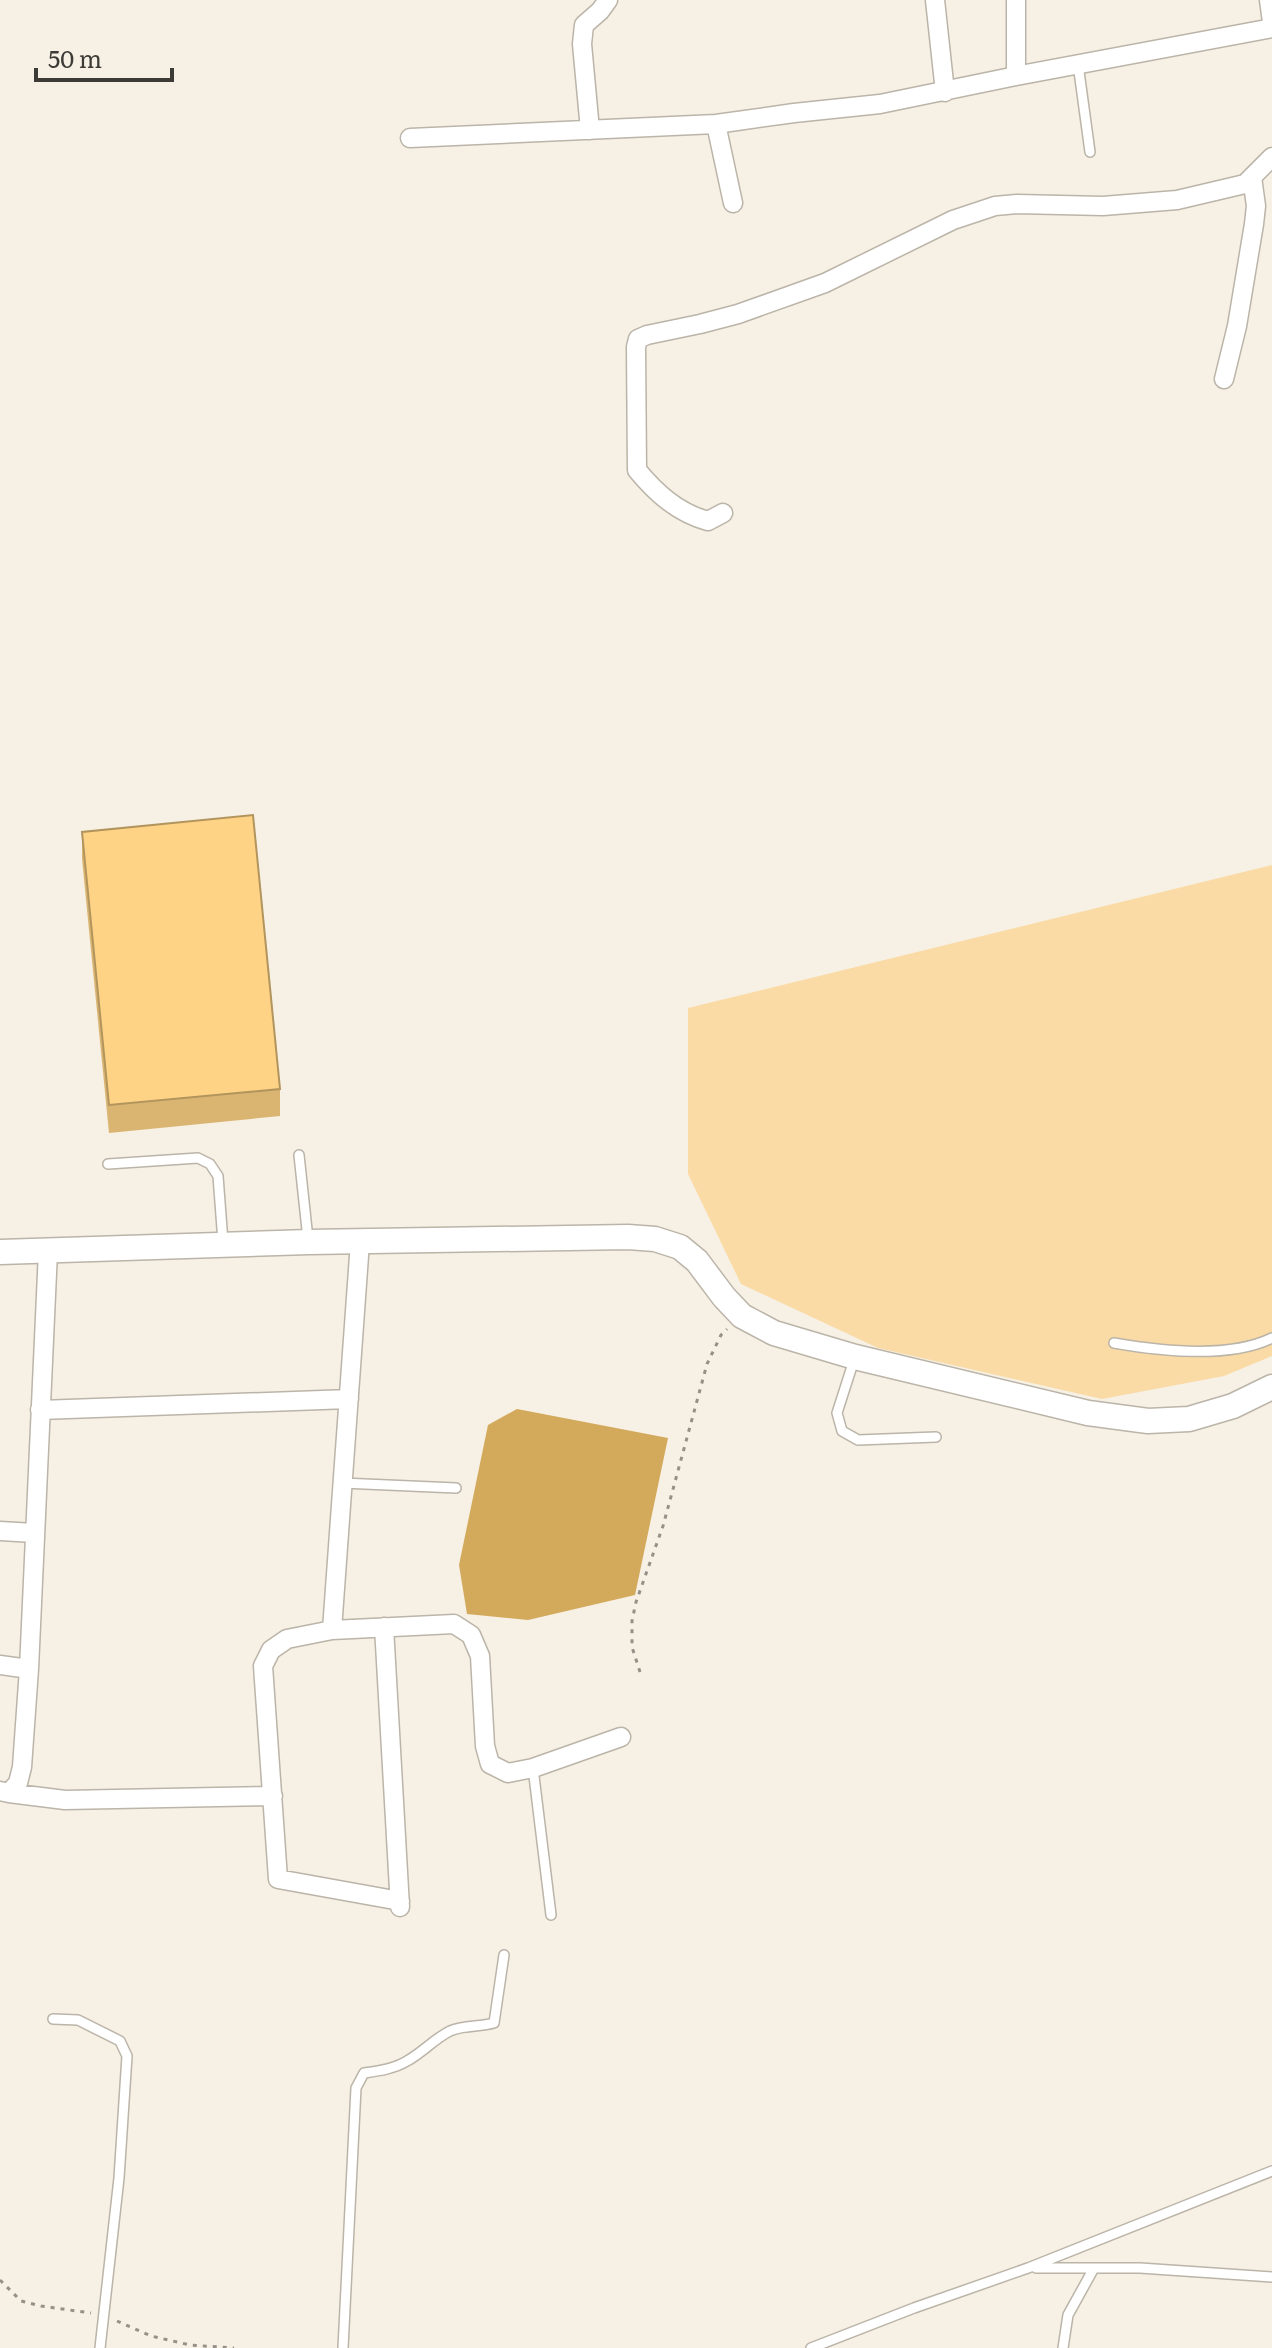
<svg xmlns="http://www.w3.org/2000/svg" width="1272" height="2348" font-family="Literata,serif">
<rect width="100%" height="100%" fill="#f7f0e4"/>
<path fill="#fadba6" d="M1272,865V1356L1224,1376L1102,1399L878,1348L741,1284L688,1174V1008Z"/>
<path fill="#d3a95b" d="M517,1409L668,1438L635,1595L528,1620L467,1614L459,1565L488,1425Z"/>
<g fill="none" stroke-linecap="round" stroke-linejoin="round">
<defs>
<path id="lane" d="M1078,64L1090,152
M299,1155L308,1239
M108,1164L198,1158L210,1164L218,1176L223,1242
M1114,1343C1160,1351 1229,1359 1272,1338
M854,1360L837,1413L842,1431L858,1440L936,1437
M342,1483L456,1488
M533,1768L551,1915
M53,2019L78,2020L120,2041L127,2056L119,2178L100,2348
M1036,2268H1094
M343,2348L356,2088L364,2073C378,2071 394,2069 407,2061C422,2053 434,2039 450,2031C463,2025 479,2027 494,2023L504,1955
M811,2348L914,2308L1028,2268L1272,2171
M1063,2348L1068,2315L1094,2268H1140L1272,2277"/>
<path id="street" d="M935,0L945,92
M1269,0L1272,22
M1016,76V0
M716,124L733,203
M590,130L582,44L584,25L600,11L608,0
M410,138L716,124L794,113L880,104L1016,76L1272,28
M1224,379L1237,326L1254,224L1256,206L1252,177
M723,513L708,521C678,513 656,493 637,470L636,347L638,339L647,335L700,324L738,314L825,283L953,220L995,206L1017,204L1103,206L1177,200L1245,184L1272,157
M40,1410L349,1399
M0,1531L34,1533
M384,1627L400,1907
M332,1630L360,1242
M0,1665L29,1669
M0,1791L9,1793L18,1783L22,1767L29,1669L48,1251
M9,1793L65,1800L273,1796
M400,1901L278,1879L263,1666L271,1650L287,1639L332,1630L454,1624L471,1635L480,1656L485,1746L490,1764L508,1773L533,1768L621,1737"/>
<path id="secondary" d="M0,1252L309,1242L628,1237L655,1239L680,1247L697,1261L724,1297L742,1316L774,1333L855,1357L1088,1413L1148,1421L1189,1419L1233,1406L1272,1387"/>
</defs>
<use href="#lane" stroke="#bbb4a8" stroke-width="12"/>
<use href="#street" stroke="#bbb4a8" stroke-width="21"/>
<use href="#secondary" stroke="#bbb4a8" stroke-width="27"/>
<path stroke="#959188" stroke-width="3" stroke-dasharray="4 6" stroke-linecap="butt" d="M640,1672L632,1647V1621L636,1602L663,1526L707,1364L721,1335L727,1329
M0,2280L21,2301L41,2306L91,2313
M117,2321L151,2336L190,2345L234,2348"/>
<use href="#lane" stroke="#fff" stroke-width="9"/>
<use href="#street" stroke="#fff" stroke-width="18"/>
<use href="#secondary" stroke="#fff" stroke-width="24"/>
</g>
<path fill="#dab572" d="M82,832L280,1089V1116L109,1133L82,859Z"/>
<path fill="#fed385" stroke="#b2945d" stroke-width="2" d="M253,815L280,1089L109,1105L82,832Z"/>
<path d="M36 68v12h136v-12" fill="none" stroke="#3d3b36" stroke-width="4"/>
<text x="48" y="68" font-size="24" fill="#3d3b36" stroke="#f7f0e4" stroke-width="6" paint-order="stroke">50 m</text>
</svg>
